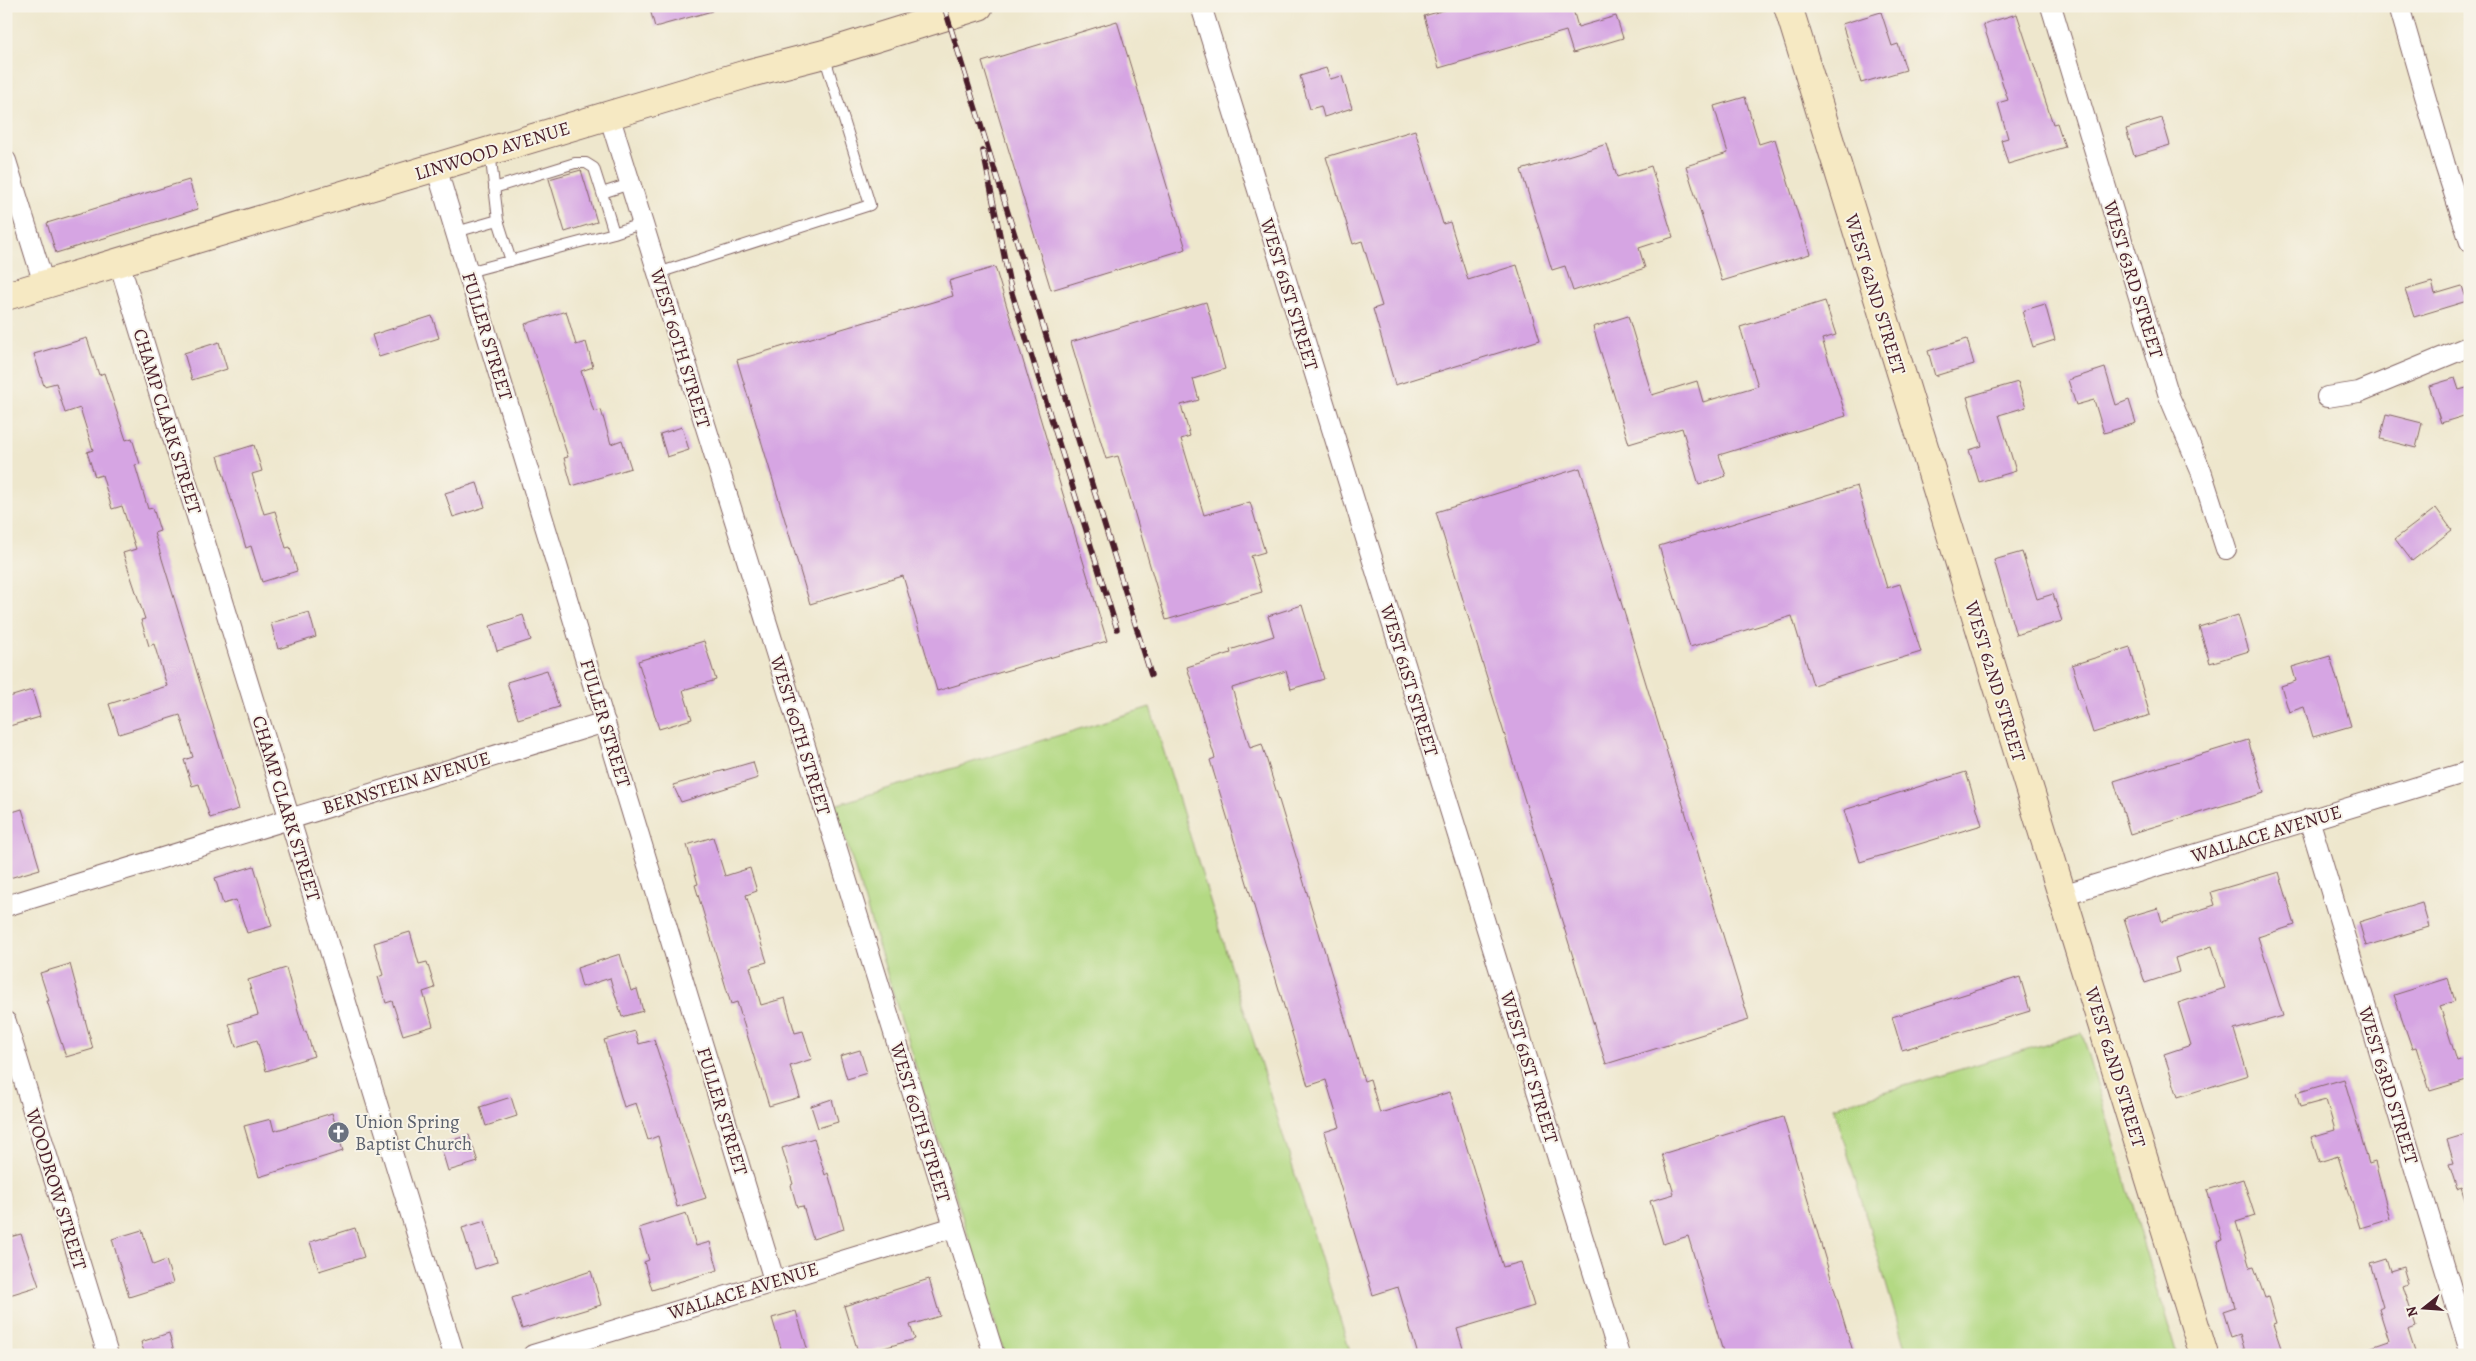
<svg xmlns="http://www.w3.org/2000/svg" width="2476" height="1361" font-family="Alegreya,serif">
<rect width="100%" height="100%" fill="#f7f3e8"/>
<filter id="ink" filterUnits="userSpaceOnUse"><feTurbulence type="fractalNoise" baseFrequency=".02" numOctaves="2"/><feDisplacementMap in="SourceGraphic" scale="10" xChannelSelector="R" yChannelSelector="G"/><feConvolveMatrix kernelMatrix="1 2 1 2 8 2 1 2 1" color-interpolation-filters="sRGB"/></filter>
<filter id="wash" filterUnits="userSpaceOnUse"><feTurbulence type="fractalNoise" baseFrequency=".0096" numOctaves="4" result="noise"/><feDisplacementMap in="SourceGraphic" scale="20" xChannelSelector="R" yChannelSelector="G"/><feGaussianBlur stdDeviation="1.12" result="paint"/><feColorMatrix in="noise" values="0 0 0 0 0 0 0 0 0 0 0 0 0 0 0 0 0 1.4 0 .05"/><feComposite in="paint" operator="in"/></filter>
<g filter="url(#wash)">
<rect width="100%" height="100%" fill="#eee7cd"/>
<path fill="#b3d983" stroke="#7e7c57" d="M1150,707L1351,1355H1005L835,805Z
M2082,1033L2177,1355H1907L1834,1107Z"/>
<g id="blocks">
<path fill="#d6a5e3" d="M649,6H711L712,11L655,27Z
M1458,6H1572L1578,27L1616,16L1623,38L1573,53L1566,31L1439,68L1424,16Z
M1881,12L1892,46L1898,44L1906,70L1861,83L1842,24Z
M2017,14L2053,124L2057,123L2065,147L2008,164L2001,140L2008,138L1998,103L2008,100L1983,24Z
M1117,21L1186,249L1051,290L982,62Z
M1326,68L1330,79L1342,76L1352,108L1324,117L1321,106L1310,109L1300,76Z
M1745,97L1759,144L1775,139L1810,254L1722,281L1686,166L1728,153L1714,106Z
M2162,118L2170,145L2134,156L2126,129Z
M1415,130L1443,224L1450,222L1468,280L1517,265L1540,340L1395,385L1373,309L1382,306L1362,241L1353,244L1326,157Z
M1607,144L1617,177L1651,166L1673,237L1639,248L1645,268L1573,291L1565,266L1552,270L1521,170Z
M581,170L597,222L565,232L549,179Z
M189,180L198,209L56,253L47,223Z
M995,267L1107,641L937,691L903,576L810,604L737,360L953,296L949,281Z
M2432,282L2435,294L2462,286L2467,301L2414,317L2405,290Z
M1825,301L1836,335L1822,339L1846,416L1719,455L1726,476L1699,485L1682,428L1629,444L1593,327L1628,316L1652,395L1697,381L1703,402L1758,386L1740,327Z
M1206,302L1225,369L1193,379L1199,400L1181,405L1190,436L1181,439L1204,515L1250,502L1265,552L1251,556L1262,592L1166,620L1118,456L1106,459L1071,342Z
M2045,304L2055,340L2033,347L2022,311Z
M566,311L576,345L586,342L593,367L581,371L594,412L601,410L611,444L622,440L631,468L572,486L564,458L568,457L525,324Z
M432,316L439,338L379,357L372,335Z
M87,338L99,375L104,373L126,440L132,438L140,464L135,465L148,509L153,508L160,531L154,533L239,809L210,818L199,784L192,786L184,760L193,757L180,715L119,734L109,704L167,686L154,644L149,646L141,620L145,619L123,553L136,549L122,506L112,509L102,475L95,477L87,452L93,450L80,408L65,413L56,383L44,386L34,354Z
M1967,339L1974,364L1935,376L1928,351Z
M219,342L227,369L192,380L184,353Z
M2105,368L2116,405L2129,400L2136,423L2104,433L2094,400L2076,405L2068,380Z
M2455,378L2459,390L2470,387V414L2441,423L2429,386Z
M2018,382L2026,407L1999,415L2016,471L1979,482L1969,450L1982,446L1967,397Z
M2386,414L2422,423L2416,448L2380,439Z
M682,427L689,450L667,457L660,434Z
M254,445L262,471L252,474L264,514L275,511L286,548L290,547L297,571L262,582L251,546L246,548L218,456Z
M1580,468L1749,1020L1606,1064L1436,512Z
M477,483L485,507L453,517L445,493Z
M1857,486L1887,588L1900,584L1921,652L1813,685L1792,616L1690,647L1659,546Z
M2436,508L2452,530L2412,561L2395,539Z
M2022,552L2037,599L2053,594L2062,621L2016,635L1994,560Z
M1302,605L1324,679L1291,689L1286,671L1232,688L1250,748L1262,744L1364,1081L1370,1079L1380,1113L1450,1092L1503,1267L1521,1262L1534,1306L1457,1329L1465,1355H1418L1398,1287L1373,1295L1324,1132L1340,1127L1326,1080L1308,1086L1210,760L1215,758L1187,667L1231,653L1230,650L1274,636L1268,616Z
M309,612L316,637L278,649L271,623Z
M523,615L531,640L497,651L490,626Z
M2238,615L2249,651L2210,663L2199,627Z
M704,641L716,680L683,690L692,719L659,729L638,661Z
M2130,647L2150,715L2093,733L2072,665Z
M2330,656L2351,726L2313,737L2304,707L2289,712L2281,686L2296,681L2292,667Z
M547,670L559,707L518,719L507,682Z
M32,690L40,717L6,727V698Z
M2248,740L2264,793L2130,834L2114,781Z
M753,762L758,778L681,802L673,785Z
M1966,772L1982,825L1860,862L1844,810Z
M22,809L40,869L6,879V814Z
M713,837L725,876L750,868L757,891L746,895L767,962L750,967L761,1005L785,998L795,1033L803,1031L812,1059L790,1066L800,1097L769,1106L737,1002L731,1004L695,885L698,884L687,845Z
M254,866L272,926L247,933L236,900L223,904L215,878Z
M2279,872L2295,925L2258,937L2283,1016L2234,1030L2248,1075L2178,1097L2164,1054L2191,1045L2178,1003L2225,988L2212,946L2175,958L2179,972L2145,983L2124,918L2158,908L2162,922L2215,905L2211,892Z
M2422,903L2429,927L2366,946L2359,922Z
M410,932L419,964L427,962L435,988L423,992L433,1026L403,1035L392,1001L386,1003L378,977L383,975L374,943Z
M620,954L631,991L637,989L643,1011L622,1017L610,978L582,987L577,968Z
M70,964L93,1049L66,1057L47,1001H49L40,973Z
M286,968L304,1032L306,1031L314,1056L266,1071L257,1040L236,1047L229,1024L258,1015L248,980Z
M2020,977L2030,1011L1902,1050L1892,1017Z
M2448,978L2455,1001L2440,1006L2457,1061L2470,1057V1079L2430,1091L2416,1047L2412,1048L2394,995Z
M635,1031L639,1044L654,1040L706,1198L677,1207L658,1136L648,1140L636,1103L624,1107L604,1040Z
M860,1050L867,1073L847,1079L840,1056Z
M2344,1079L2369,1164L2375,1162L2390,1219L2360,1228L2338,1156L2319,1162L2311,1137L2335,1130L2326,1100L2300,1107L2296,1093Z
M511,1097L517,1116L486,1126L480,1107Z
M832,1099L838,1122L818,1128L811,1106Z
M332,1113L343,1151L259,1177L244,1126L271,1119L274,1131Z
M1783,1117L1854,1355H1724L1688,1236L1663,1244L1650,1201L1674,1194L1662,1154Z
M2470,1133V1203H2466L2461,1187L2457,1189L2449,1164L2454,1163L2447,1140Z
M469,1135L478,1162L448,1171L440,1144Z
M814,1138L825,1175L828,1173L844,1229L813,1239L803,1206L797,1207L791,1185L793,1184L782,1148Z
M2243,1179L2255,1216L2236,1222L2250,1268L2254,1267L2265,1298L2268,1297L2276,1323L2273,1324L2282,1351L2269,1355H2246L2240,1334L2231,1337L2223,1311L2235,1307L2217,1241L2222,1240L2207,1190Z
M686,1213L696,1246L710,1242L718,1270L652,1290L644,1262L649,1260L639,1228Z
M485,1221L497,1262L475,1269L462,1228Z
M355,1228L364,1257L319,1271L310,1242Z
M142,1230L153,1265L166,1260L173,1283L129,1297L112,1239Z
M21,1234L39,1286L6,1296V1238Z
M2386,1258L2390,1271L2403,1267L2408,1284L2403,1286L2416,1327L2408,1330L2416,1355H2357V1352L2389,1341L2379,1309L2383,1307L2370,1263Z
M591,1271L601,1305L522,1329L512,1298Z
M929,1279L940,1316L910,1325L915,1339L859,1355L844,1306Z
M796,1311L807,1348L783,1355L772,1318Z
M169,1333L175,1355H145L141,1342Z"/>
</g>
</g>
<g filter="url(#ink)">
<use href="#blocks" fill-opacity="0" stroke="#836564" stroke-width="1"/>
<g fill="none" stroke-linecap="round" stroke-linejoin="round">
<defs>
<path id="lane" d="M490,151L498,220
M630,184L602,193L614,233L643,223
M494,188L575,163H586L594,168L602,193
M456,232L498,220L511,261
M468,272L614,233
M658,273L870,205L824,55"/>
<path id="street" d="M1201,6L1619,1355
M2051,6L2169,396L2201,471L2226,549
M2399,6L2445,165L2470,242
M609,115L994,1355
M6,161L44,284
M436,167L774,1280
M119,262L454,1355
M2327,397L2359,392L2470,346
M2309,819L2470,1351
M2062,895L2470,771
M6,906L605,722
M6,1022L108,1355
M533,1355L954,1227"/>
<path id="secondary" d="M1788,6L2204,1355
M6,296L750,73L824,54L979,6"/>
</defs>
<use href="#lane" stroke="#836564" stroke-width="12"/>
<use href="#street" stroke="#836564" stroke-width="22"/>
<use href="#secondary" stroke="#836564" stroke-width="30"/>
<use href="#lane" stroke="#fff" stroke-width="10"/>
<use href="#street" stroke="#fff" stroke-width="20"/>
<use href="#secondary" stroke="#f6e9c3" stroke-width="28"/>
<defs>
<path id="rail" d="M944,6L1151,675
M983,151L1011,290L1117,629"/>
</defs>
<use href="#rail" stroke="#4a1f2b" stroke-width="5.5"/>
<use href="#rail" stroke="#f7f3e8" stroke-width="4" stroke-dasharray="11" stroke-linecap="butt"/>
</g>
</g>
<defs>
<symbol id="church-disc" viewBox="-11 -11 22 22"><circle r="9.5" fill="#6b7280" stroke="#f7f3e8"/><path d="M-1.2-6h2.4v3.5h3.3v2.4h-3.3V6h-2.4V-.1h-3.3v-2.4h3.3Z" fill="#fff"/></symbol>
</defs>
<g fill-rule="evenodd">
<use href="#church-disc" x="326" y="1120" width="25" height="25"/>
</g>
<g text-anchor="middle" stroke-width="4" stroke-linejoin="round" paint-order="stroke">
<g font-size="19" fill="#4a1f2b" stroke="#f7f3e8">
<text transform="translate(492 150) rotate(-17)" y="7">LINWOOD AVENUE</text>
<text transform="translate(2134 279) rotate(73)" y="7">WEST 63RD STREET</text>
<text transform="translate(1290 294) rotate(73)" y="7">WEST 61ST STREET</text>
<text transform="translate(1876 294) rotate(73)" y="7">WEST 62ND STREET</text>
<text transform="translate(488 336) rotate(73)" y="7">FULLER STREET</text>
<text transform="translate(681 348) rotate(73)" y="7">WEST 60TH STREET</text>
<text transform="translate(168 421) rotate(73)" y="7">CHAMP CLARK STREET</text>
<text transform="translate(1410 680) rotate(73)" y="7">WEST 61ST STREET</text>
<text transform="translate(1996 681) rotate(73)" y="7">WEST 62ND STREET</text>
<text transform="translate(606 723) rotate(73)" y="7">FULLER STREET</text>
<text transform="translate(801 735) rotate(73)" y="7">WEST 60TH STREET</text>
<text transform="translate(406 782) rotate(-17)" y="7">BERNSTEIN AVENUE</text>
<text transform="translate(287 808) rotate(73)" y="7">CHAMP CLARK STREET</text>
<text transform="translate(2266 833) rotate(-17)" y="7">WALLACE AVENUE</text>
<text transform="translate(1530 1067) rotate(73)" y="7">WEST 61ST STREET</text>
<text transform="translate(2116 1067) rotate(73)" y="7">WEST 62ND STREET</text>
<text transform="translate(2389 1085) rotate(73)" y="7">WEST 63RD STREET</text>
<text transform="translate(723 1111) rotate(73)" y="7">FULLER STREET</text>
<text transform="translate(921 1122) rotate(73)" y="7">WEST 60TH STREET</text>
<text transform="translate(57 1189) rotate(73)" y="7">WOODROW STREET</text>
<text transform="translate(743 1290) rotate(-17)" y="7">WALLACE AVENUE</text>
</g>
<g font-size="19" fill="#5b616d" stroke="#f7f3e8" text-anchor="start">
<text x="355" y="1128">Union Spring<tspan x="355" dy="22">Baptist Church</tspan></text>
</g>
</g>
<rect width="2476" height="1361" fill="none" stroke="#f7f3e8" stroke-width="25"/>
<g transform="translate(2424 1308) rotate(253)" stroke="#f7f3e8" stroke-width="4" paint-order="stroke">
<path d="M0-4L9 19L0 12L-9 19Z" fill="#4a1f2b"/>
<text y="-8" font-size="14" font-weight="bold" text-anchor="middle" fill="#4a1f2b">N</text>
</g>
</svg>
